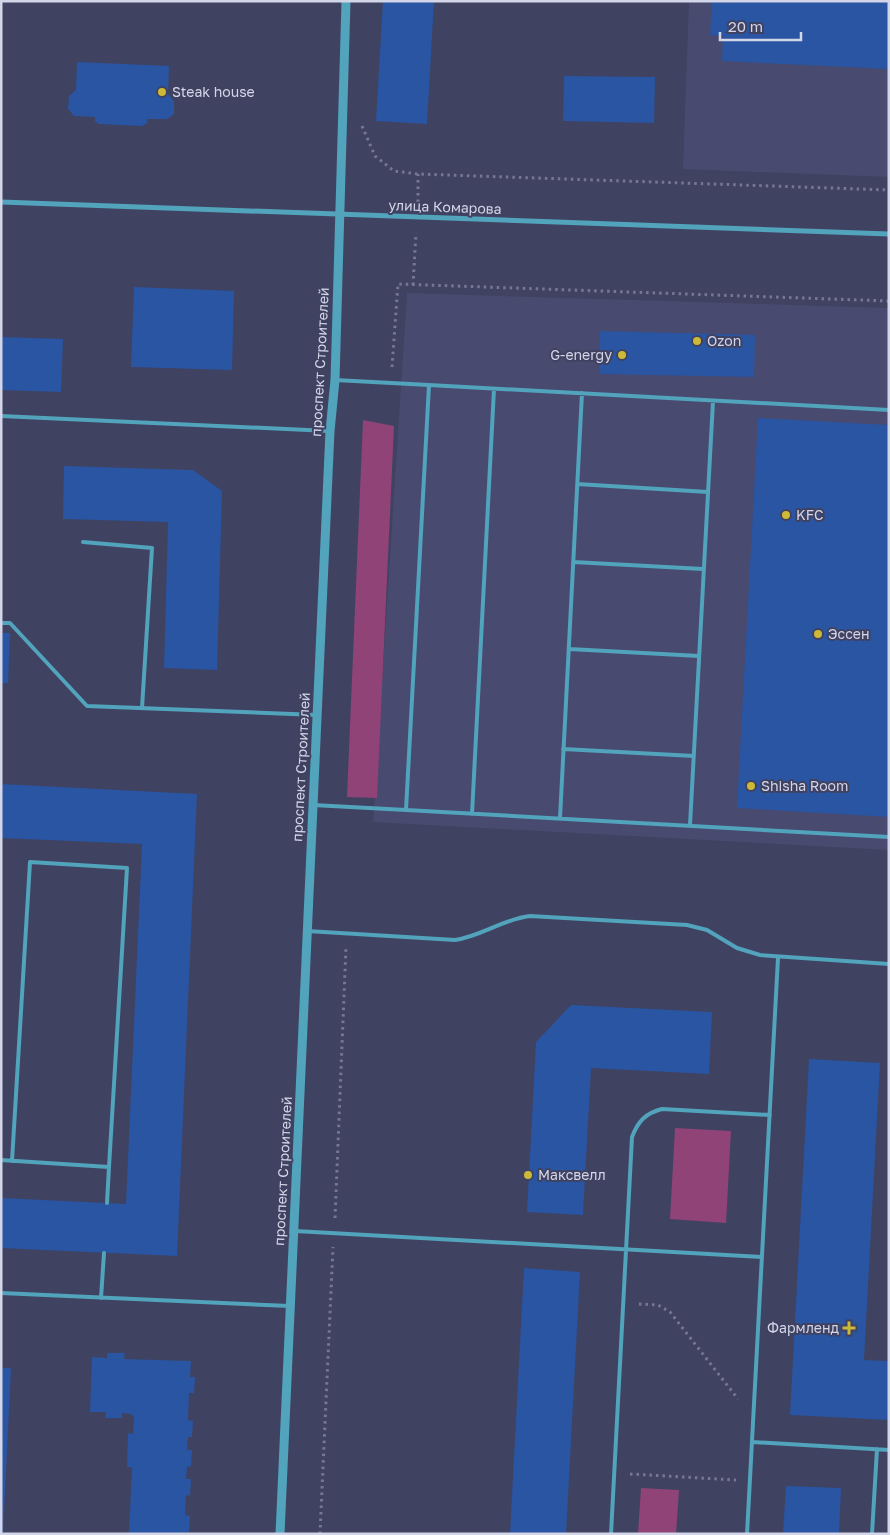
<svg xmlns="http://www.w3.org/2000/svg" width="890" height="1535" font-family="'Golos Text',sans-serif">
<rect width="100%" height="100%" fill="#404261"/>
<path fill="#484a6f" d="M689,1H889V177L683,169Z
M407,293L889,308V850L373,822Z"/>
<path fill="#8f4377" d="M363,420L394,426L377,798L347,797Z
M675,1128L731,1131L726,1223L670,1219Z
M641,1488L679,1490L676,1534H638Z"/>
<path fill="#2955a2" d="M383,1H434L427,124L376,121Z
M712,1L738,3V1H889V69L722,61L723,36L710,35Z
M77,62L169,66L168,94L174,101V114L167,119H147V123L142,126L99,124L95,121V117L74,116L68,109L69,96L76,90Z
M564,76L655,77L654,123L563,121Z
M134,287L234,291L232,370L131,367Z
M600,331L755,335L754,377L599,374Z
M1,337L63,339L61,392L1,390Z
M758,418L889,425V817L737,808Z
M64,466L193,470L222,491L217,670L164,668L168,522L63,519Z
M1,633H10L8,683H1Z
M1,784L197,794L177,1256L1,1248V1198L126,1204L142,844L1,838Z
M571,1005L712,1012L709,1074L591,1068L583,1215L527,1212L536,1042Z
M809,1059L880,1063L864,1360L889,1361V1420L790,1415Z
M524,1268L580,1272L566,1534H510Z
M107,1353H125L124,1359L191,1361L190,1377H195L194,1393H189L188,1420L193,1421L192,1437H188L187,1450H192L191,1466L187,1467L186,1479H191L190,1496L186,1495L185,1515L190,1516L189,1532H184V1534H129L132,1467H127L128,1433L133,1434L134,1417L131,1414L122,1413V1418H105L106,1412H90L92,1357L107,1358Z
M1,1368H11L3,1534H1Z
M786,1486L841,1488L839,1534H783Z"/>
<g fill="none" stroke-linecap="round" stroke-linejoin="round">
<path stroke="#767893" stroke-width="3" stroke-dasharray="2.5 4" stroke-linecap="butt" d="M362,126L375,156L394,171L418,174L889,190
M418,202V174
M413,285L416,233
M392,367L398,284L889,301
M335,1218L346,947
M639,1304L658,1305L670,1312L738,1399
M630,1474L736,1480
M320,1534L333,1247"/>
<path stroke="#52a3bc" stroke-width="4" d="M429,385L889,410
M1,416L329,431
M577,484L708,492
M83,542L152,548L142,708
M573,562L703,569
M1,623H10L87,706L317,715
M569,649L699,656
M563,749L694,756
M313,805L406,810L429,385L335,380
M406,810L889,837
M472,814L494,389
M560,818L582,393
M690,825L713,401
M307,931L455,940C482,936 503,919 530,916L687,925L707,930L737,948L760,955L889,964
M1,1160L109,1167L127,868L30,862L12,1161
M107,1203L109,1167
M295,1231L762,1257
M1,1293L290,1306
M101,1298L104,1253
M752,1442L889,1450
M611,1534L632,1137C638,1121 646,1113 662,1109L770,1115
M747,1534L778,958
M872,1534L877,1449"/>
<path stroke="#52a3bc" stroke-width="5" d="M1,202L889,234"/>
<path stroke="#52a3bc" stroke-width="9" d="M280,1534L330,431L335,380L346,1"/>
</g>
<g fill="#ccb938" stroke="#404261" stroke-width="2">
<circle cx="162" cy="92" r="5"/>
<circle cx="697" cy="341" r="5"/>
<circle cx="622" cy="355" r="5"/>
<circle cx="786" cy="515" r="5"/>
<circle cx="818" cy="634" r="5"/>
<circle cx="751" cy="786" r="5"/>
<circle cx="528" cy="1175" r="5"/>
<path d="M846.5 1320.5h5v5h5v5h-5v5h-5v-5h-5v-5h5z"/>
</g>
<g text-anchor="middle" stroke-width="4" stroke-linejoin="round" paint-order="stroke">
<g font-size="14" fill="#d3d5e8" stroke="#404261" text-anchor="start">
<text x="172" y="97">Steak house</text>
<text x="707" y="346">Ozon</text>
<text x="612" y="360" text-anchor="end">G-energy</text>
<text x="796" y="520">KFC</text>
<text x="828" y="639">Эссен</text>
<text x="761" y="791">Shisha Room</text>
<text x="538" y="1180">Максвелл</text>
<text x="839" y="1333" text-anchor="end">Фармленд</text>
</g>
<g font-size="14" fill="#d3d5e8" stroke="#404261">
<text transform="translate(445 207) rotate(2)" y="5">улица Комарова</text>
<text transform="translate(320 362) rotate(-87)" y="5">проспект Строителей</text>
<text transform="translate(301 767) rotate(-87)" y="5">проспект Строителей</text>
<text transform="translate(283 1171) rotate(-87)" y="5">проспект Строителей</text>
</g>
</g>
<rect width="890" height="1535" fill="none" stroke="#d3d5e8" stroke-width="5"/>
<path d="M720 32v8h81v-8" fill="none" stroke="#d3d5e8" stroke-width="2.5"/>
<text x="728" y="32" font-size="15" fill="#d3d5e8" stroke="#404261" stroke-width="4" paint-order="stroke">20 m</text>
</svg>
